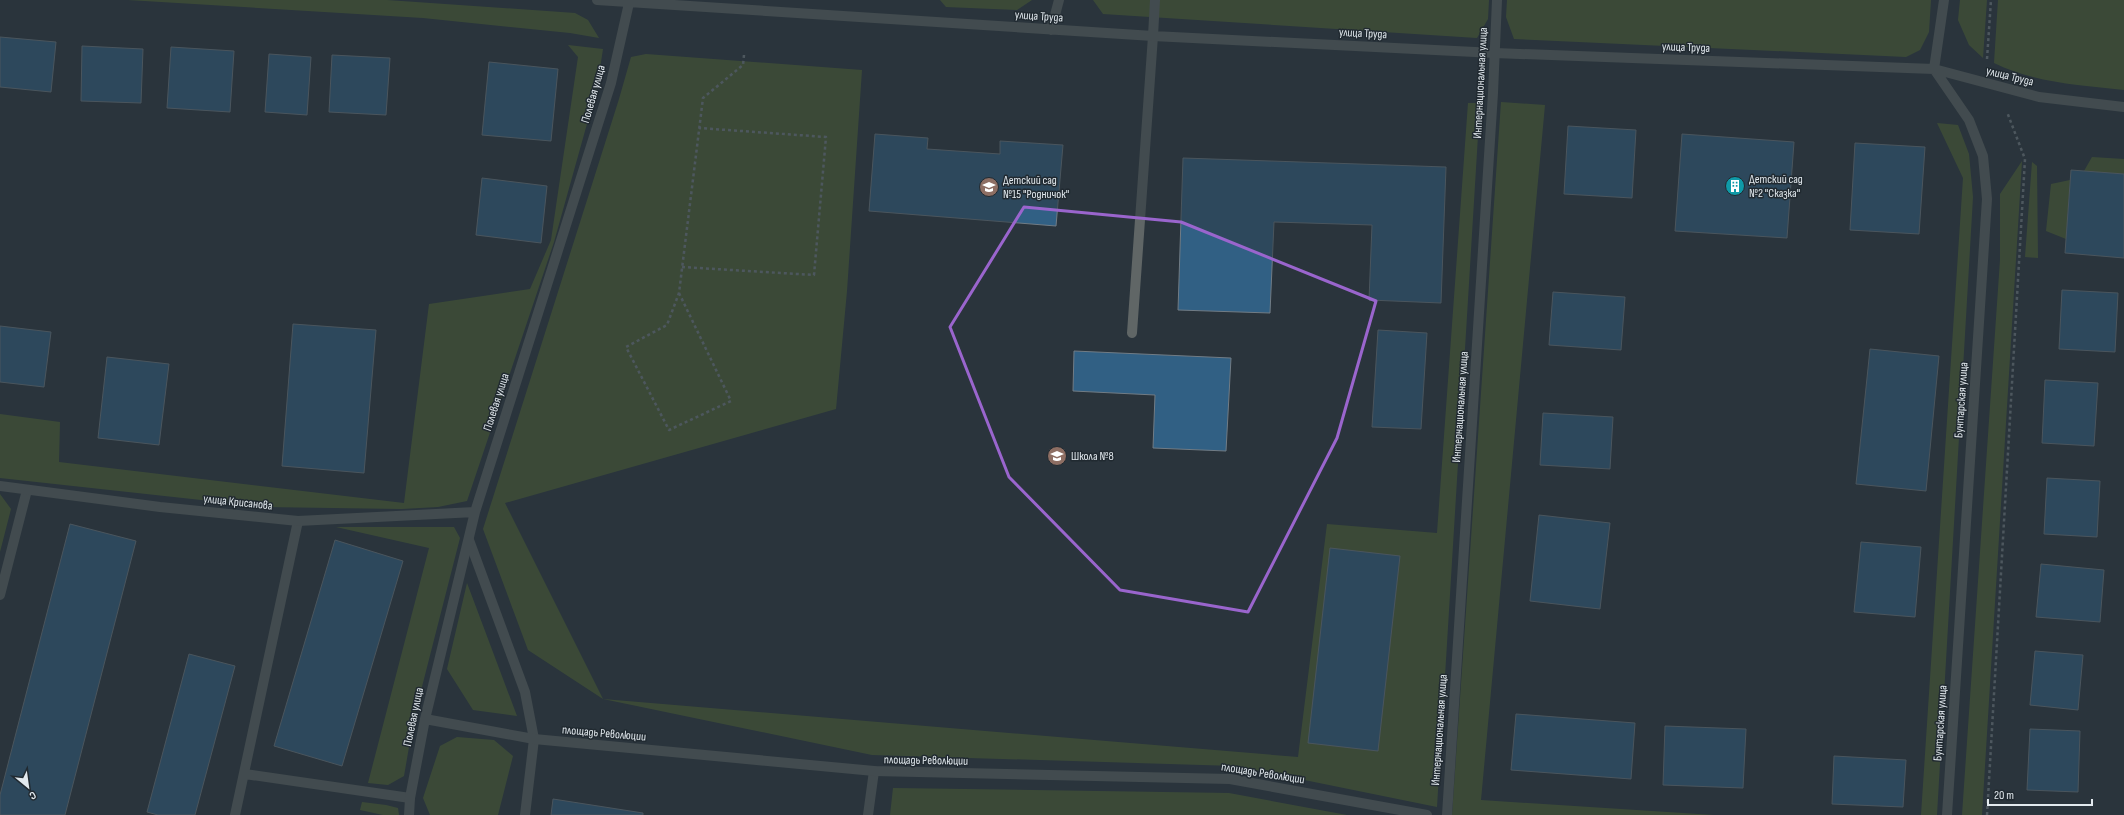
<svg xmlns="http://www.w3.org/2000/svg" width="2124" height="815" font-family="'Sofia Sans Condensed',sans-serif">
<rect width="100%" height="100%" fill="#2a343c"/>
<path fill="#506332" d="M128,0H387L575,13L588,20L599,38L570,33L423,18Z
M940,0H1032L1017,10L946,7Z
M1093,0H1489L1488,19L1477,38L1103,14Z
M1507,0H1931L1929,32L1920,50L1906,57L1514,39L1506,17Z
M1960,0H1987L1983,58L1969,45L1958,20Z
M1998,0H2124V90C2079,85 2035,83 1994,63Z
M568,45L603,49L597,88L554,242L467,501L438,507L402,509L264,507L0,478V414L60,422L59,462L404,503L429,304L530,289L551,240L578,57Z
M646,54L862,70L847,291L836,409L505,503L603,699L1298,757L1327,524L1437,533L1468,103H1480L1437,807L1235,766L872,755L603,699L528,650L483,529L619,99L631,57Z
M1501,102L1545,105L1481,800L1714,815H1452Z
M1937,123L1958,125L1969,154L1973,197L1937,815H1921L1963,178Z
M2092,157L2124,159V174L2084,171Z
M2022,161L1982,815H1962L2000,260V194Z
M2032,162L2037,166L2038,258L2025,257Z
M2070,180L2066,239L2046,231L2051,184Z
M0,494L11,509L0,552Z
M336,527H454L460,538L414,718L404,776L388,785L368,783L429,548Z
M467,583L517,716L473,710L447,669Z
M457,737L494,740L513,756L498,815H430L423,798L440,746Z
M893,788L1229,793L1347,815H890Z
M362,802L386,805L398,808L399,815H383L360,810Z"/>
<path fill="#316084" stroke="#717c85" d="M0,37L56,42L51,92L0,87Z
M82,46L143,49L141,103L81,101Z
M171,47L234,51L230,112L167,108Z
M269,54L311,57L307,115L265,112Z
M332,55L390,58L386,115L329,112Z
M489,62L558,69L551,141L482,135Z
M1568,126L1636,130L1632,198L1564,194Z
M875,134L928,138L927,149L1000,154V141L1063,145L1056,226L869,211Z
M1682,134L1794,142L1787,238L1675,231Z
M1855,143L1925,147L1919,234L1850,230Z
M1183,158L1446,167L1441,303L1369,300L1372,225L1274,222L1270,313L1178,310Z
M2071,170L2124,174V258L2065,253Z
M482,178L547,186L541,243L476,235Z
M2062,290L2118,293L2115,352L2059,349Z
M1553,292L1625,297L1621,350L1549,345Z
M293,324L376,330L364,473L282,466Z
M0,326L51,332L44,387L0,382Z
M1378,330L1427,333L1421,429L1372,427Z
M1870,349L1939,356L1926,491L1856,484Z
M1074,351L1231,358L1226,451L1153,448L1155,395L1073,391Z
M107,357L169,364L159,445L98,438Z
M2045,380L2098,383L2094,446L2042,443Z
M1543,413L1613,417L1610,469L1540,465Z
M2047,478L2100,481L2097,537L2044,534Z
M1539,515L1610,523L1600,609L1530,601Z
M70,524L136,541L65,815H0V795Z
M335,540L403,561L342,766L274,746Z
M1861,542L1921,547L1915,617L1854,612Z
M1330,548L1400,556L1378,751L1308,743Z
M2041,564L2104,570L2100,622L2036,617Z
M2035,651L2083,655L2078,710L2030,705Z
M189,654L235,666L195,815H158L147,812Z
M1516,714L1635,723L1631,779L1511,770Z
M1665,726L1746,729L1743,788L1663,785Z
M2030,729L2080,731L2078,792L2027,790Z
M1834,756L1906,760L1903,807L1832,804Z
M553,799L643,813V815H551Z"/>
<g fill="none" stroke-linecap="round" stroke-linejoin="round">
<path stroke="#788087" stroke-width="2.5" stroke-dasharray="3 3" stroke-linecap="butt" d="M1987,59L1991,0
M682,267L814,275L826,137L699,128
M679,293L731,401L669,430L626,347L667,325L679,293L703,98L743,65L744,55
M1987,815L2025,159L2007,112"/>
<path stroke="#606666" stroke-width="10" d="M1132,333L1153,36
M469,540L525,692L534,739L525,815
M0,595L27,490
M245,774L410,798
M235,815L298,521
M868,815L874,771"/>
<path stroke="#606666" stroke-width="10" d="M597,0L1153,36L1495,53L1934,69L2039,97L2124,107
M1944,0L1934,69L1969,120L1983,156L1987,199L1947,815
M1051,30L1059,0
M1153,36L1155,0
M0,486L160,507L298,521L475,512
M425,719L534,739L874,771L1230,779L1427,815
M409,815L410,798L425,719L475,512L611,83L629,3
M1447,815L1493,93L1497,0"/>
</g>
<path d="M0 0H2124V815H0ZM1024,207L1181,222L1376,301L1337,438L1248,612L1120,590L1009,477L950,327Z" fill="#2a343c" fill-opacity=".55" fill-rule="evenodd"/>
<path fill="none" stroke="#9a65cd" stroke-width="3" stroke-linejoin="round" d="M1024,207L1181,222L1376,301L1337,438L1248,612L1120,590L1009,477L950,327Z"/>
<defs>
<symbol id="building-disc" viewBox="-11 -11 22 22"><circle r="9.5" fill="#0f9aa8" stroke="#212a31"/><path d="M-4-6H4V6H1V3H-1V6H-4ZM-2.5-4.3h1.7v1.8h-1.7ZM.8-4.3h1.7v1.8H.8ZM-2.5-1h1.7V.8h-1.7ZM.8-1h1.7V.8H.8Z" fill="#fff"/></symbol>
<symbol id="school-disc" viewBox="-11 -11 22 22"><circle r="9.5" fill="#8d6e63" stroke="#212a31"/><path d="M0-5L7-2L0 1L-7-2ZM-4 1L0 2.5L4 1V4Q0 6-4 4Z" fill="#fff"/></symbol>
</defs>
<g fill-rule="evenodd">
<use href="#building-disc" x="1724" y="175" width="22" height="22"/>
<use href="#school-disc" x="978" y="176" width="22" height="22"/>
<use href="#school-disc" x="1046" y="445" width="22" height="22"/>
</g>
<g text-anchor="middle" stroke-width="3" stroke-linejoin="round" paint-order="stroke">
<g font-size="12" fill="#e2e9ee" stroke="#212a31">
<text transform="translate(1039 16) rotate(4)" y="4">улица Труда</text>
<text transform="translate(1363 33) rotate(3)" y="4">улица Труда</text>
<text transform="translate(1686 47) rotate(2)" y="4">улица Труда</text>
<text transform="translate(2010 76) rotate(14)" y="4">улица Труда</text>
<text transform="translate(1480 83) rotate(-87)" y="4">Интернациональная улица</text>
<text transform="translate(593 94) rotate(-74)" y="4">Полевая улица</text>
<text transform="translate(1961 400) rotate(-86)" y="4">Бунтарская улица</text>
<text transform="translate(496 402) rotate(-72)" y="4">Полевая улица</text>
<text transform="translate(1460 407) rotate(-86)" y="4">Интернациональная улица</text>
<text transform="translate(238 502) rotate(6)" y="4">улица Крисанова</text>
<text transform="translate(413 717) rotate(-78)" y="4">Полевая улица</text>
<text transform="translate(1940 723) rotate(-86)" y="4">Бунтарская улица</text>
<text transform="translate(1439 730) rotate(-86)" y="4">Интернациональная улица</text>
<text transform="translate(604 733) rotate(5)" y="4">площадь Революции</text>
<text transform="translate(926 760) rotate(1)" y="4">площадь Революции</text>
<text transform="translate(1263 773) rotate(9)" y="4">площадь Революции</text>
</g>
<g font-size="12" fill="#e2e9ee" stroke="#212a31" text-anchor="start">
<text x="1749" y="183">Детский сад<tspan x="1749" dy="14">№2 "Сказка"</tspan></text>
<text x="1003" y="184">Детский сад<tspan x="1003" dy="14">№15 "Родничок"</tspan></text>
<text x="1071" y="460">Школа №8</text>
</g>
</g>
<g transform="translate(28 787) rotate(151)" stroke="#212a31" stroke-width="3" paint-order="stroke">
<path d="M0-3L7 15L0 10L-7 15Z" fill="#e2e9ee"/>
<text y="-6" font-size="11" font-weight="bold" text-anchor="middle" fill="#e2e9ee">С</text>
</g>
<path d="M1988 799v6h104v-6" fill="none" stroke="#e2e9ee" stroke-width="2"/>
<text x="1994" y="799" font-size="12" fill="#e2e9ee" stroke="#212a31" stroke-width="3" paint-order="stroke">20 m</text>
</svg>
